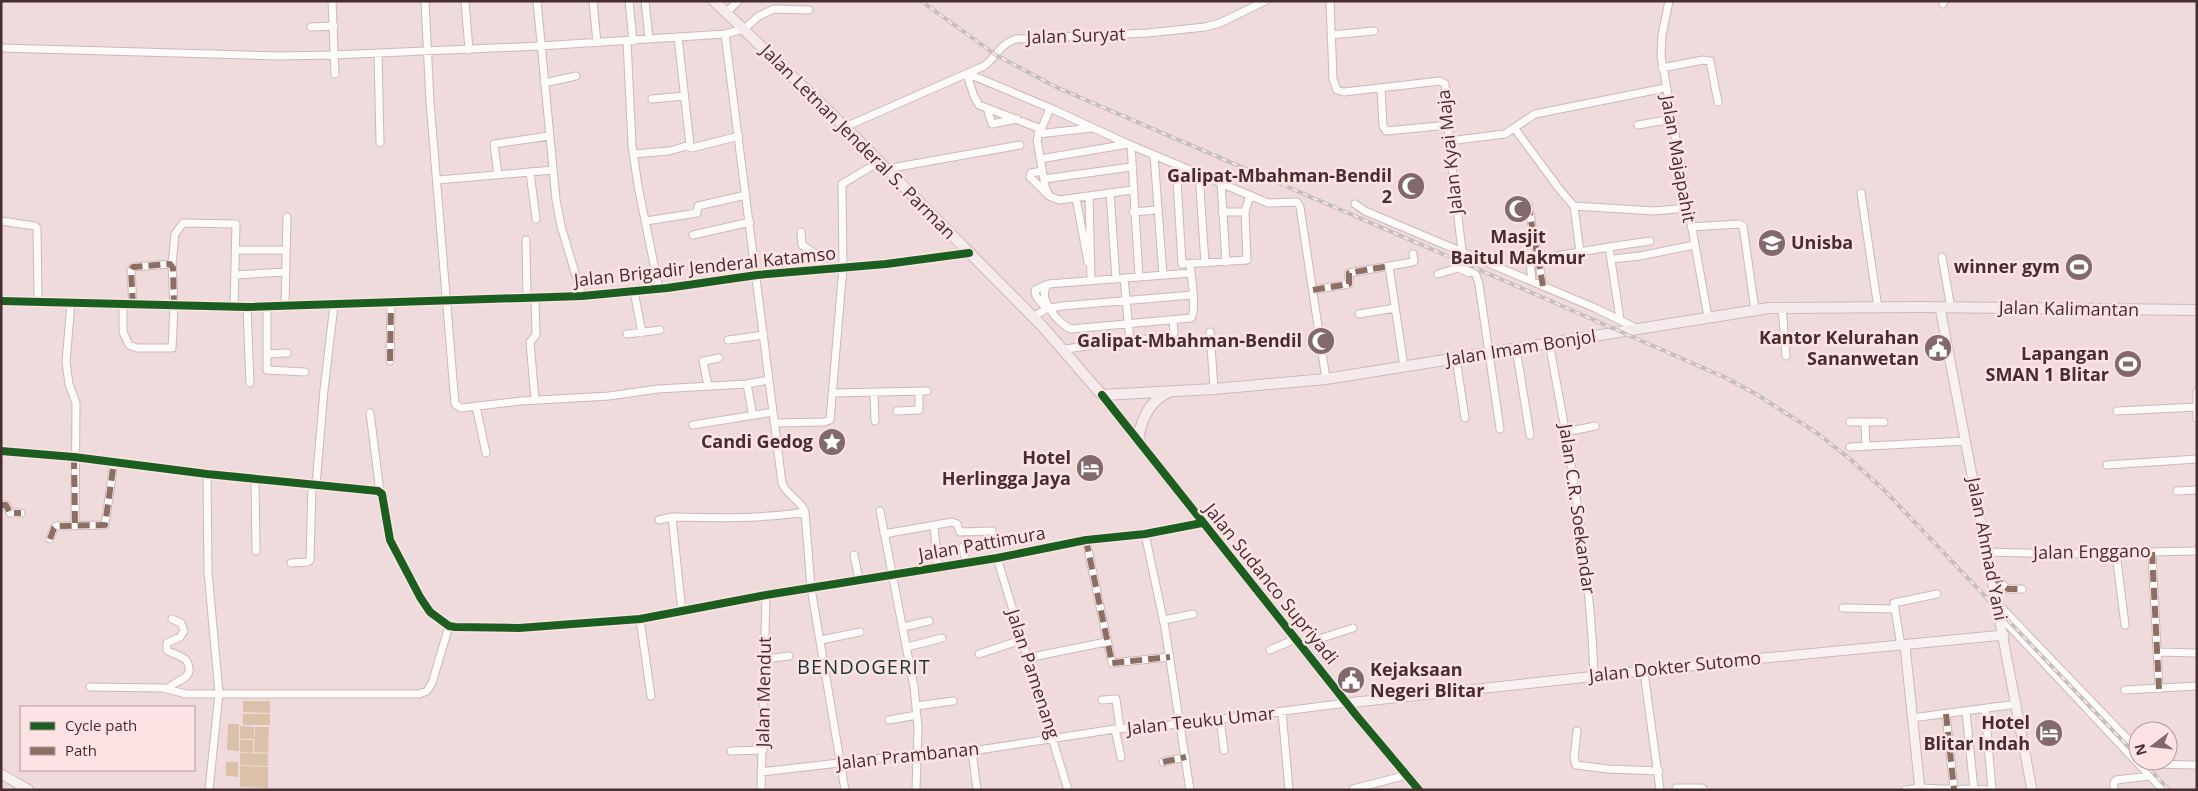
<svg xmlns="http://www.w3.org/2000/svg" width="2198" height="791" font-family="'Open Sans',sans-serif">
<rect width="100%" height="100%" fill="#f0dbdc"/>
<path fill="#dcc1a9" d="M243,701H270V713L243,712Z
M243,714H270V725H243Z
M228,724H239V751L227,750Z
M240,726L254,727V739H240Z
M255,727H269L268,753L254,752Z
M240,740H253V753L240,752Z
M240,753L268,754V766L240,765Z
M226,762H238V777L226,776Z
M240,766L268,767V788L240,787Z"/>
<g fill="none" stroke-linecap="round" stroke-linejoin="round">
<defs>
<path id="minor" d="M332,1L335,74
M425,1L430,102L455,404L461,408L521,401L609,396L658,389L747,384L769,380
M465,1L469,50
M537,1L556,200L561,226L582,296
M593,1L597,43
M629,1L633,41
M645,1L649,39
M1330,1L1333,79L1337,90L1344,92L1440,81L1445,84L1449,141L1462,251L1466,264L1476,275L1479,284L1500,429
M1669,1L1662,35L1661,56L1708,317
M1943,4L1944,1
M726,13L738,1
M311,27L334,26
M725,34L782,483C786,495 801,500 805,512L811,588L845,790
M1331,35L1374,31
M627,41L632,145L638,186L659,289
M1,48L279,56L334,55L540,46L725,34L744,29L759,16L774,9L809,10
M378,53L380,143
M1662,68L1703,60L1710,61L1718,102
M969,74L1050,108L1128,144L1268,203L1297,202L1300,207L1326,379
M967,75L974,96L979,105L1041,129
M544,83L576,76
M1381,88L1383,126L1386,131L1449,125
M652,99L684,96
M987,108L992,124L1017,119
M1050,108L1037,140L1045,186L1049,196L1059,200L1132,190
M1638,125L1672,119
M845,127L984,66C996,57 1000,44 1016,39L1148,33L1205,27L1220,23L1265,1
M1515,129L1560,190L1574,206L1580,252
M1038,134L1092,128
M1449,141L1505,134L1535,114L1665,88
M1131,145L1139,277
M688,147L692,148L739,136
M633,154L669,151L690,145L678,37
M1154,155L1163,275
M1040,159L1128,144
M1176,164L1182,264L1247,260L1245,212L1250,195
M886,169L1020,145
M1042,171L1031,173L1030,177L1046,193
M530,172L536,219
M1199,174L1205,263
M498,175L494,144L549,136
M1044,179L1131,167
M438,180L553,170
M1221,183L1226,262
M1110,193L1116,279
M1861,193L1878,308
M1089,196L1091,280
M1076,198L1088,262
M1355,204L1365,211L1595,308L1638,329
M1528,204L1543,286
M1574,206L1654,211L1688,208
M1133,212L1157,210
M1222,212H1245
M1,221L35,226L37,228L38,301
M646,221L697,213L698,206L746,195
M1691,227L1739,224L1743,226L1755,310
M801,232L802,245L817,255L820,271
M693,235L750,222
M526,240L527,298
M1609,247L1650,241
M236,250H285
M1942,257L1951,308
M1612,259L1640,256L1694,245
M1190,264C1191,275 1197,310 1191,318L1071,329C1058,324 1036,297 1048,284L1191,273
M172,265L175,234L183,223L236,224L234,308
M1438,274L1458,268L1469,273L1472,269
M235,275L285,272
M1124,278L1130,341
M1532,281L1530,263L1532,260L1609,247L1620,319
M1313,290L1349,284V273L1389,266
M634,291L642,333
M535,298L536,335L530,342L535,400
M1,301L247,307L582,296L667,288L757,275L886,264L969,253
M71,303L66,362L69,384L76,403L75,526
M123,305V332L129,345L137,348H172L174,307L172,264L133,267L131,271L133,305
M247,307L250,383
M267,307V370L305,372
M285,307L287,217
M1782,307L1786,356
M1046,309L1036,296L1035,290L1046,285
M1359,314L1395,308
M1033,317L1046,309L1062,306L1192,295
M1210,332L1214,389
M627,334L660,330
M728,340L764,335
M1549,343C1570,453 1590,564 1594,676
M1516,348L1530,435
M1064,349L1171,336L1174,333L1173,320
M267,354L287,353
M1456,358L1465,418
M390,361L391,303
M1404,367L1389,266L1413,262L1414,261L1413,254
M747,384L752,411
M708,386L703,361L719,358
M874,392L875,421
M2197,392V418
M833,393L927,391
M476,406L486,453
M897,411L919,410V392
M2117,411L2196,407
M370,413L380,492
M1850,422H1884
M1865,422L1866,446
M774,423L824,422L830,420L843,268L842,184L879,162
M693,425L773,412
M1566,432L1595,426
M1850,447L1966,441
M1,451L74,457L207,474L378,491L382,494L390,540L420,597L430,612L449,626L455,627L519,628L640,619L766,595L997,558L1086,540L1145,534L1202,523
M2107,465L2197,459
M207,474L208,572L219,693L209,790
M255,479L256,551
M316,485L324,390L334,305
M2177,491L2197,490
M1,505H6L10,513H21
M880,511L914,687L918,727L916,790
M659,520L672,517
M934,526L938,568
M884,534L952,522L957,524L960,532L992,531
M1145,534L1165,628L1190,790
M50,539L54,528L57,526L105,525L114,462
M1086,540L1112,663L1170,657
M963,547L966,563
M1988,552L2056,554L2197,551
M2152,552L2159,689
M2116,553L2125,625
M854,555L859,580
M997,558L1068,790
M291,563L307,562L310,560L312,485
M1992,576L2008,589H2022
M1997,603L2138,750
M1843,608L1895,609
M682,612L672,517C717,518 761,519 805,512
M2000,616L2163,790
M640,619L651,696
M1164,620L1193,614
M903,627L929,621
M821,640L860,632
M1300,645L1353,628
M1901,646L1894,603L1937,594
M907,647L942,638
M1270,650L1295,639
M2158,652L2197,653
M979,654L1021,640
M1027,658L1106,642
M765,659L789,656
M1644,672L1660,790
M90,687L163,688L186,694H419L427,691L432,683L449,626
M168,689C175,680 191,680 189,667C188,664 188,662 186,660C181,655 172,654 167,650V643L180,637L184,631L181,623L172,619
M2125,690L2197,686
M1102,700L1116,699L1120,729
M916,706L953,701
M1985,709L1992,789
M1966,711L1974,790
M1282,712L1289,790
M1946,714L1954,789
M1912,718L2017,704
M1220,719L1224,750
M889,720L917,715
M1115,729L1121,757
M1577,731L1574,758L1576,765L1608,769L1659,771
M731,751L763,750
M972,751L977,790
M2148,761L2153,764L2197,765
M1163,762L1186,757
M761,772L916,754L972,751L1115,729L1181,724L1347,703
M1676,788H1702L1704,790
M1353,789L1407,775
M1963,789L1993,790
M761,790L766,595
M1905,790L1920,788L1963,790
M2114,790V783L2116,780L2150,776"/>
<path id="major" d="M1940,308L2032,790
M1102,395L1356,715L1419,790
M1905,646L1920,790
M1347,703L1764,658L2004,635
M1,774L29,790"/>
<path id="highway" d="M714,1L845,127L1043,327L1102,395L1214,389L1326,379L1769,308L1920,307L2197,310
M1138,440C1141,420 1149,401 1169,392"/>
</defs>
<use href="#minor" stroke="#cdb8b9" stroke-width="9"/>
<use href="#major" stroke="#ccb9ba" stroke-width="11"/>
<use href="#highway" stroke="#ccb9ba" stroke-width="12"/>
<use href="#minor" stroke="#fdfafa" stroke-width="7"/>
<use href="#major" stroke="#f8f1f1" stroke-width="9"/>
<use href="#highway" stroke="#f6ebec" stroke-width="10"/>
<defs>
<path id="rail" d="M921,1L996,55L1056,87L1466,264L1724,377L1756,394L1817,433L1850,459L1885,491L2138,757
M2142,761L2169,790"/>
</defs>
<use href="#rail" stroke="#c4bebe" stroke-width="4"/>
<use href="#rail" stroke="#fde3e4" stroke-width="2" stroke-dasharray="5.5" stroke-linecap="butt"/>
<path stroke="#8d6e63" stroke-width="6" stroke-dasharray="12 6" stroke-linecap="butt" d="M1528,204L1543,286
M1313,290L1349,284V273L1389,266
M133,305L131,271L133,267L170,264L173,268L174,307
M390,361L391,303
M74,457L75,526
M1,505H6L10,513H21
M50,539L54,528L57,526L105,525L114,462
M1086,540L1112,663L1170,657
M2152,552L2159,689
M1992,576L2008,589H2022
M1946,714L1954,789
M1163,762L1186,757"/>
<defs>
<path id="cycleway" d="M1,301L247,307L582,296L667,288L757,275L886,264L969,253
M1102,395L1356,715L1419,790
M1,451L74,457L207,474L378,491L382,494L390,540L420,597L430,612L449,626L455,627L519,628L640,619L766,595L997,558L1086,540L1145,534L1202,523"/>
</defs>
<use href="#cycleway" stroke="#fde3e4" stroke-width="11"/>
<use href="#cycleway" stroke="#1b5e20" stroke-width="8"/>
</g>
<defs>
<symbol id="mosque-disc" viewBox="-11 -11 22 22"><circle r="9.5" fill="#826a6c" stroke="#fde3e4"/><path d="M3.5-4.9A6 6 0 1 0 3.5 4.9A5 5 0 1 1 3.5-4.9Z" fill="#fff"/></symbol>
<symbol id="university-disc" viewBox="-11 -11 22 22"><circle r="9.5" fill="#826a6c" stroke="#fde3e4"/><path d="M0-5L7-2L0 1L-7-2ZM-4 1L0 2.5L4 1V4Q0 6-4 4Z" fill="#fff"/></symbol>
<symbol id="stadium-disc" viewBox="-11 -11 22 22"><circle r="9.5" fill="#826a6c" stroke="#fde3e4"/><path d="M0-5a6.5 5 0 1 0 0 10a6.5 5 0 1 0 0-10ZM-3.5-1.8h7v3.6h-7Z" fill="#fff"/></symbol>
<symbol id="civic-disc" viewBox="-11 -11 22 22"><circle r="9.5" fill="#826a6c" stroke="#fde3e4"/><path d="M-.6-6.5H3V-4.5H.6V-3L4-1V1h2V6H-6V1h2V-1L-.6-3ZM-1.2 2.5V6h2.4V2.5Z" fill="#fff"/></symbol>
<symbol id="sight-disc" viewBox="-11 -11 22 22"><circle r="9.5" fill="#826a6c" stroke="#fde3e4"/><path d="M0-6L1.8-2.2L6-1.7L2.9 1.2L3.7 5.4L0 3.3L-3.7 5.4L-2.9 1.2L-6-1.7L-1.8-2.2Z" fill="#fff"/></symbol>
<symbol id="hotel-disc" viewBox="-11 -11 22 22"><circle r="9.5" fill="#826a6c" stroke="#fde3e4"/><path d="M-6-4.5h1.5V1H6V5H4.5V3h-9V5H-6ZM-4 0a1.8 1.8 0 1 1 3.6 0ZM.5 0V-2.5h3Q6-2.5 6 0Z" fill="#fff"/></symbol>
</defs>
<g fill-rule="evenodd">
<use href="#mosque-disc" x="1395" y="170" width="32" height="32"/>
<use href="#mosque-disc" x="1502" y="193" width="32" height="32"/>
<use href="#university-disc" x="1756" y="227" width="32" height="32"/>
<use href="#stadium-disc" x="2063" y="251" width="32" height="32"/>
<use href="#mosque-disc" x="1305" y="325" width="32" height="32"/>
<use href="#civic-disc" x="1922" y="332" width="32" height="32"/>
<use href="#stadium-disc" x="2112" y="348" width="32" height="32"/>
<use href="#sight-disc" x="816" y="426" width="32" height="32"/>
<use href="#hotel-disc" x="1074" y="452" width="32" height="32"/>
<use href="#civic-disc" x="1335" y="664" width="32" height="32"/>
<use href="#hotel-disc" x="2033" y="717" width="32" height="32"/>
</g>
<g text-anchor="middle" stroke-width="5" stroke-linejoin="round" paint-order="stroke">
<g font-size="18" fill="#462d2f" stroke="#fde3e4">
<text transform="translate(1076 36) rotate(-2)" y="6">Jalan Suryat</text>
<text transform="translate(858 142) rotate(45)" y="6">Jalan Letnan Jenderal S. Parman</text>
<text transform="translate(1450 152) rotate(-96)" y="6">Jalan Kyai Maja</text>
<text transform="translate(1678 159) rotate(80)" y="6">Jalan Majapahit</text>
<text transform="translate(705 267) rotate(-6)" y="6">Jalan Brigadir Jenderal Katamso</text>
<text transform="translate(2069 309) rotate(1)" y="6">Jalan Kalimantan</text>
<text transform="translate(1521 348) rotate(-9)" y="6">Jalan Imam Bonjol</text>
<text transform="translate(1577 509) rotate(82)" y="6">Jalan C.R. Soekandar</text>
<text transform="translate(982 544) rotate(-10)" y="6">Jalan Pattimura</text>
<text transform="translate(1987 549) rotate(79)" y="6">Jalan Ahmad Yani</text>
<text transform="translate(2092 552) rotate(-1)" y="6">Jalan Enggano</text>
<text transform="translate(1271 584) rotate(51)" y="6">Jalan Sudanco Supriyadi</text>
<text transform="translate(1675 667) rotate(-6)" y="6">Jalan Dokter Sutomo</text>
<text transform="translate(1033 674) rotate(72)" y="6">Jalan Pamenang</text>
<text transform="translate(764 692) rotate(-89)" y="6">Jalan Mendut</text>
<text transform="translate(1201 721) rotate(-6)" y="6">Jalan Teuku Umar</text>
<text transform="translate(908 756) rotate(-6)" y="6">Jalan Prambanan</text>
</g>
<g font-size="18" font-weight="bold" fill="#462d2f" stroke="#fde3e4" text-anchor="end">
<text x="1392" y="182">Galipat-Mbahman-Bendil<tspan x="1392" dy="21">2</tspan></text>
<text x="1518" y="243" text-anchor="middle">Masjit<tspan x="1518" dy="21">Baitul Makmur</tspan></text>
<text x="1791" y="249" text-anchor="start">Unisba</text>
<text x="2060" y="273">winner gym</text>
<text x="1919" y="344">Kantor Kelurahan<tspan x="1919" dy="21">Sananwetan</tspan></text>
<text x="1302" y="347">Galipat-Mbahman-Bendil</text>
<text x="2109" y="360">Lapangan<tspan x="2109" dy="21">SMAN 1 Blitar</tspan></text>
<text x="813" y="448">Candi Gedog</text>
<text x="1071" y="464">Hotel<tspan x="1071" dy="21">Herlingga Jaya</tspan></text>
<text x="1370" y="676" text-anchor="start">Kejaksaan<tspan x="1370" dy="21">Negeri Blitar</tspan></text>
<text x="2030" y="729">Hotel<tspan x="2030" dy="21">Blitar Indah</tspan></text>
</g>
<g font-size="20" letter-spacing="1" fill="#163938" stroke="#fde3e4">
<text x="864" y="674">BENDOGERIT</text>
</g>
</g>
<rect width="2198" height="791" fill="none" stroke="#462d2f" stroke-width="5"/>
<rect x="20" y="706" width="175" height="65" fill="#fde3e4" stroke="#b49a9c"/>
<rect x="30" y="722" width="25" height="8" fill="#1b5e20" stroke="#b49a9c"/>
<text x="65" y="731" font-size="15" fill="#462d2f">Cycle path</text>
<rect x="30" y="747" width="25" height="8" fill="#8d6e63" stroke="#b49a9c"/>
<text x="65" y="756" font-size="15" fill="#462d2f">Path</text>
<g transform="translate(2153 746) rotate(254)"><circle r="24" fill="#fde3e4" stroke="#b49a9c"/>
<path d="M0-4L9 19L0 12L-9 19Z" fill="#826a6c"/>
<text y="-8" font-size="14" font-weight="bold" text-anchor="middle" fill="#462d2f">N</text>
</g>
</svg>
